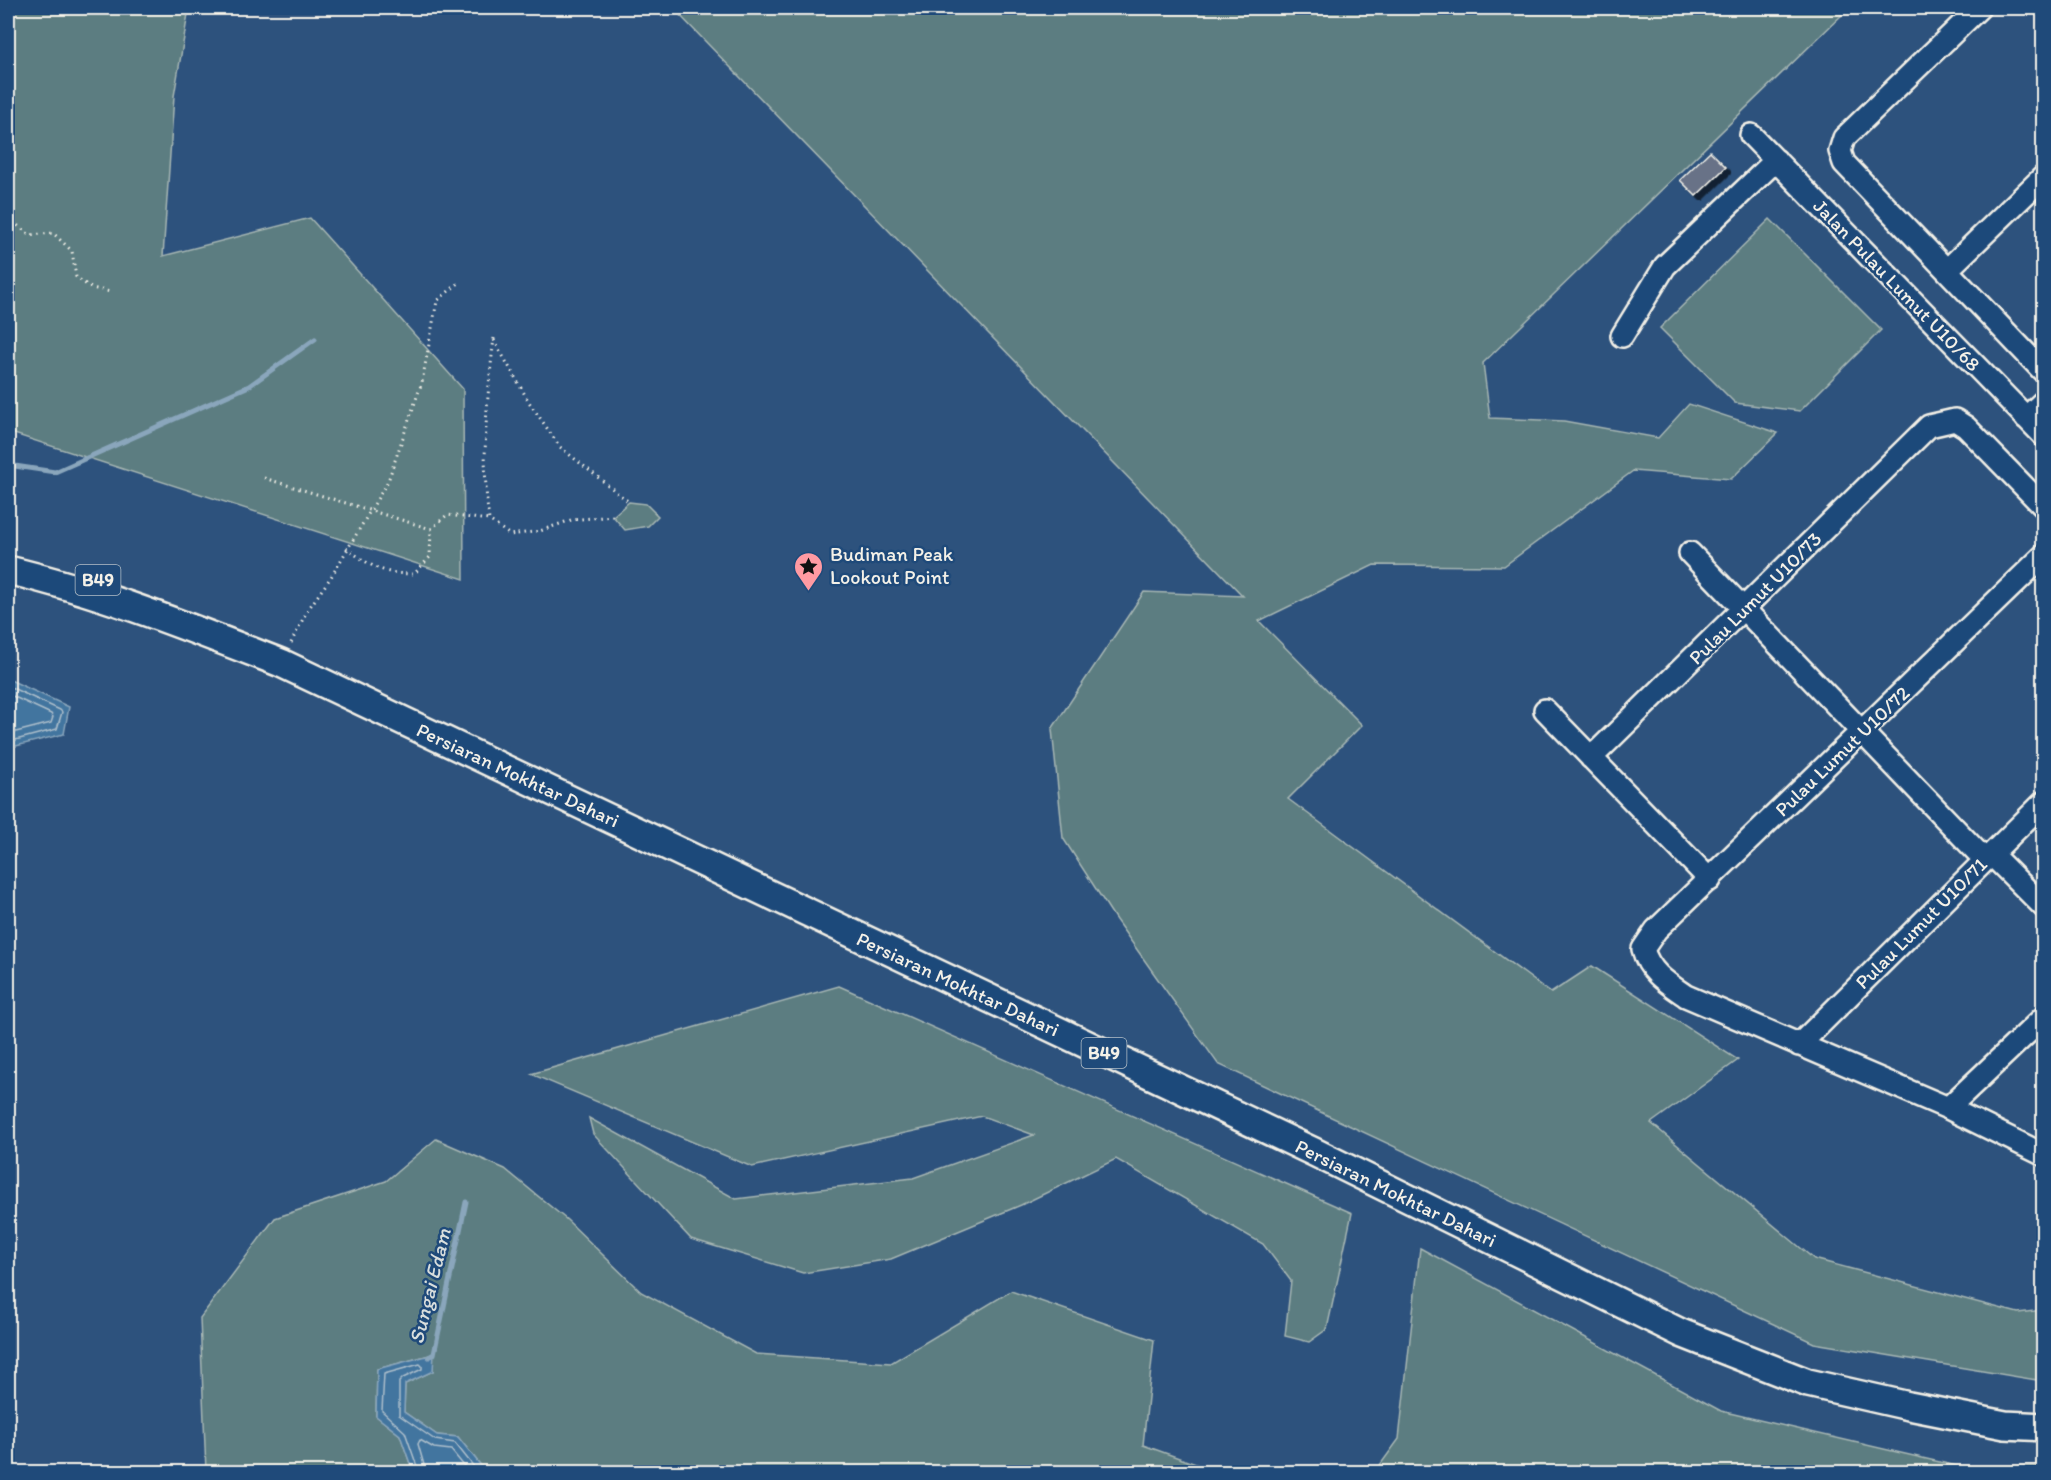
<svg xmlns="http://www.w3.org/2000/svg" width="2051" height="1480" font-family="Itim,sans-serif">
<defs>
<filter id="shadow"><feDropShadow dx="5.5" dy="5.5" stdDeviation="0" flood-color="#0009"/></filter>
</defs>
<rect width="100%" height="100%" fill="#2d527d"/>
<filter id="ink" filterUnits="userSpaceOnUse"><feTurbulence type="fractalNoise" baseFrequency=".0167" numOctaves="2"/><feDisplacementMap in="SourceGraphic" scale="12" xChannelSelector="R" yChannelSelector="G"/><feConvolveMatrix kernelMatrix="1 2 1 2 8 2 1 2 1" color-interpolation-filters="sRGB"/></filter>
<g filter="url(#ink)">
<path fill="#5b7d81" stroke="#a8b7b4" stroke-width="1.5" d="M8,8H189L174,96L163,256L310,218L463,389L464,579L8,432Z
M673,8H1849L1483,363L1490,418L1564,421L1658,438L1689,404L1778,433L1731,479L1633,471L1504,566L1374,565L1259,621L1362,725L1288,799L1551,993L1592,966L1738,1060L1651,1123L1814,1259L2018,1313L2043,1310V1381L1814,1343L1218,1064L1116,920L1063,838L1052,729L1144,592L1243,596Z
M1770,219L1881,330L1800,411L1735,403L1660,328Z
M629,502L646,504L658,516L648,526L625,530L613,516Z
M839,986L1352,1213L1327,1329L1309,1342L1285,1336L1291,1281L1263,1244L1116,1159L1021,1205L891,1259L803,1273L691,1239L593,1134L589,1118L736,1199L913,1178L1034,1135L982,1116L752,1167L531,1074Z
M436,1139L505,1169L567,1220L641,1292L756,1354L891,1363L1011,1291L1154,1340L1143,1445L1218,1472H486L458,1437L437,1435L404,1412L405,1384L433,1371V1354L377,1369L376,1416L400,1435L413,1472H206L200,1318L275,1218L386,1181Z
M1420,1248L1721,1411L1961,1467L2043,1466V1472H1375L1399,1439Z"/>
<path fill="#43749f" stroke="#8aa6bc" stroke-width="1.5" d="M8,679L69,707L64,734L8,748Z
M434,1354L433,1371L405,1384L404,1412L437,1435L458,1437L486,1472H413L400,1435L376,1416L377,1369Z"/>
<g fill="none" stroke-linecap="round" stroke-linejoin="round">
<path stroke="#adbfcb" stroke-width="1.5" d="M8,686L60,710L62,712L57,729L8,742
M8,694L51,714L53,717L51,723L8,734
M419,1472L405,1432L382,1411L384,1374L420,1364L422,1366V1369L403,1378L399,1382V1415L435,1440L455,1443L478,1472
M426,1472L418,1444L420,1440L434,1448L451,1450L469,1472"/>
<path stroke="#8aa6bc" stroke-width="5" d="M8,465L55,472L249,386L315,339
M429,1357L434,1354L466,1202"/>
</g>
<path fill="#677287" stroke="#f4f1e8" stroke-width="1.5" filter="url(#shadow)" d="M1710,151L1726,167L1696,196L1680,180Z"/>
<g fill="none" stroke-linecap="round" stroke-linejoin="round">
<defs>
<path id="minor" d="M1979,8L1844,138L1840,151L1844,163L2044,372
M1751,135L2044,436
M1947,270L2044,176
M1622,336L1665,266L1776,160
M2026,418L2044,401
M1690,553L1985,860
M2044,555L1656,930L1643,949C1649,972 1667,983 1686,996L1948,1108L2044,1155
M1545,710L1710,880
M1591,758L1929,426L1955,420L1966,427L2044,507
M1991,854L2044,907
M1799,1045L2044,802
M1948,1108L2044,1017"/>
<path id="major" d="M8,570C101,592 191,628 281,663L1314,1152L1681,1333L1808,1383L1909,1406L2005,1425L2044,1427"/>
</defs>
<use href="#minor" stroke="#f4f1e8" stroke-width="26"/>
<use href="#major" stroke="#f4f1e8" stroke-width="32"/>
<path stroke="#f4f1e8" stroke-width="3" stroke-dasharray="1.5 4.5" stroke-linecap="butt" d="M8,218L30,235L53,233L72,251L76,277L91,288L111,292
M494,338C487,399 481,459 489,520L510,535L540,531L571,520L613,516
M494,340L529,402L560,447L629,502
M264,478L431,529
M346,548C373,567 381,574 414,574L430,557L431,529L447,515L489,520
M291,643L307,611L331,577L388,481L422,382L437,301L460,282"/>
<use href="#minor" stroke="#1f4a7a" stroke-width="21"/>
<use href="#major" stroke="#1f4a7a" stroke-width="27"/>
</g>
</g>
<defs>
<symbol id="sight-pin" viewBox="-11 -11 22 30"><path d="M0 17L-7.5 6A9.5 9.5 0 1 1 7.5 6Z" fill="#ff9aa2" stroke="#1f4a7a"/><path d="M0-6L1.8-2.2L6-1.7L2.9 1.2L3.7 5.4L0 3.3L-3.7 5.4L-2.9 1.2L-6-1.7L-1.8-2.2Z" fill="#111"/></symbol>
</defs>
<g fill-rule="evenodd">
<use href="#sight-pin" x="792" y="550" width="33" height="45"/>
</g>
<g text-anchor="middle" stroke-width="5" stroke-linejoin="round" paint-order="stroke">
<g fill="#1f4a7a" stroke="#b4bfc7" stroke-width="1.5">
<rect x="75.5" y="565" width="45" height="30" rx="4.5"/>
<rect x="1081.5" y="1038" width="45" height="30" rx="4.5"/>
</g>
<g font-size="18" font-weight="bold" fill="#f4f1e8">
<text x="98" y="586">B49</text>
<text x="1104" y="1059">B49</text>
</g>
<g font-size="20" fill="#f4f1e8" stroke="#1f4a7a">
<text transform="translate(1897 285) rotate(46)" y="7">Jalan Pulau Lumut U10/68</text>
<text transform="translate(1755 598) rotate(-45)" y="7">Pulau Lumut U10/73</text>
<text transform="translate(1842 751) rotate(-44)" y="7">Pulau Lumut U10/72</text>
<text transform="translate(518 775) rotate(25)" y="7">Persiaran Mokhtar Dahari</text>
<text transform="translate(1921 923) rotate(-45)" y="7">Pulau Lumut U10/71</text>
<text transform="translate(958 984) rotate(25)" y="7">Persiaran Mokhtar Dahari</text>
<text transform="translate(1396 1193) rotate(26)" y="7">Persiaran Mokhtar Dahari</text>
</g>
<g font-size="20" fill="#f4f1e8" stroke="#1f4a7a" text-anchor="start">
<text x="830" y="561">Budiman Peak<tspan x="830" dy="23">Lookout Point</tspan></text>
</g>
<g font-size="21" font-style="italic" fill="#d9dedd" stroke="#1f4a7a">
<text transform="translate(430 1286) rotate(-76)" y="7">Sungai Edam</text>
</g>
</g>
<rect width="2051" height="1480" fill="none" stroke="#1f4a7a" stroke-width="30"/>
<rect x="15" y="15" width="2021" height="1450" fill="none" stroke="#f4f1e8" stroke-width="2" filter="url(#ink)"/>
</svg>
